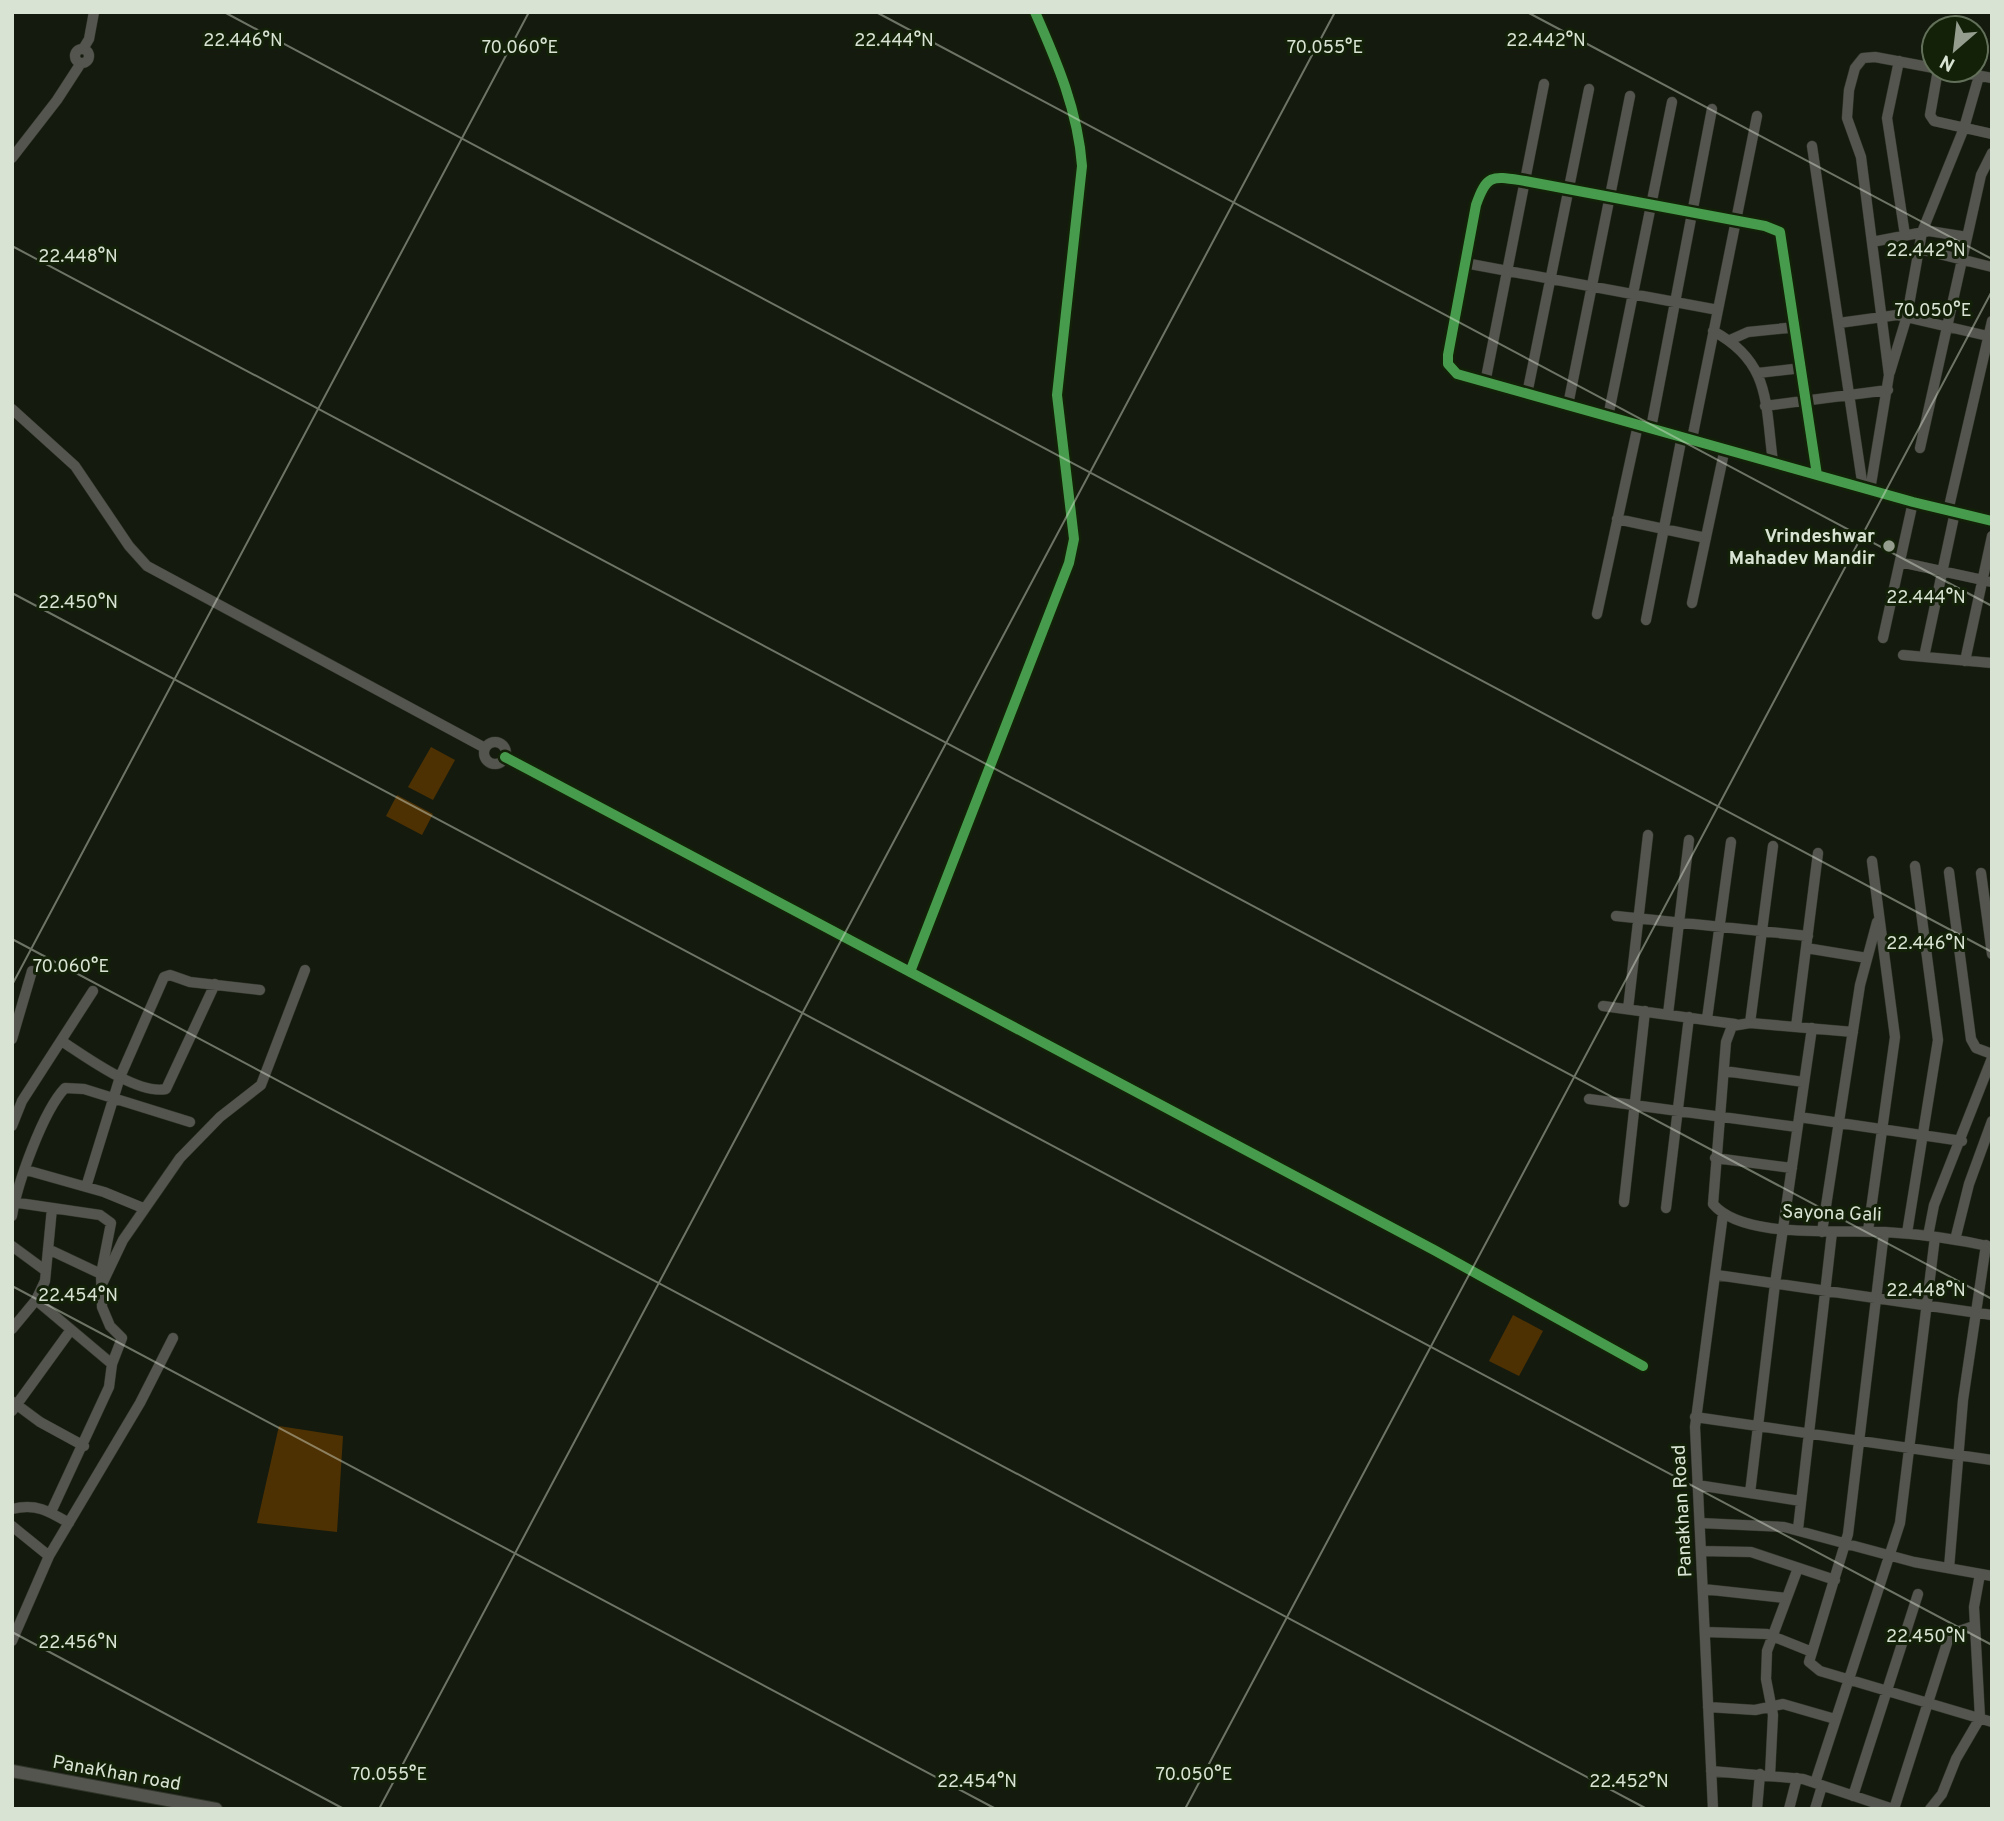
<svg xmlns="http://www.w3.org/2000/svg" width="2004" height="1821" font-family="Overpass,sans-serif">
<rect width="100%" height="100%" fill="#141b0e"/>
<path fill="#4e3103" d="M431,747L455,760L433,800L408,787Z
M397,795L433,814L422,835L386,816Z
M1513,1315L1543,1331L1519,1376L1489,1361Z
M279,1426L343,1436L337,1532L257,1523Z"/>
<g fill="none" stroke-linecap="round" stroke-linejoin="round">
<defs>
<path id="minor" d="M75 56a7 7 0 1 1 14 0a7 7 0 1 1-14 0Z
M83,49L89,39L94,12
M1899,61L1887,118L1905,235
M1938,70L1930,115L1934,121L1992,134
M1948,70L1992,78
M1812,146L1863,488
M12,158L57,100L81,63
M1872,242L1929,231L1967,237
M1919,249L1992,267
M1465,263L1718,310
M1839,323L1897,315L1992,337
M1713,331C1771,362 1765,403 1773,462
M1730,340L1748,332L1796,327
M1890,372L1907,316L1922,232L1964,128L1979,76
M1758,373L1802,368
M1485,383L1544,84
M1527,394L1589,89
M1568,405L1630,96
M1765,406L1888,390
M12,409L75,466L129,546L147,566L485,748
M1608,417L1672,102
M1651,428L1712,109
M1692,439L1757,116
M1920,448L1981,175L1992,153
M1817,475L1780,232L1765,226L1525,181C1493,176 1487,173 1476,205L1448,355V364L1457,374L1913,502L1992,521
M1870,490L1889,375L1861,157L1847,118L1849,90L1855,68L1863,58L1875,57L1934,68
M1948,511L1992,321
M1617,519L1706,538
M1900,562L1992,582
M1692,603L1725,448
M1597,614L1638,425
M1646,620L1682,436
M1883,638L1913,502
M1903,655L1992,663
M1924,657L1955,512
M1965,661L1992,536
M484 753a11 11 0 1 1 22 0a11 11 0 1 1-22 0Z
M505,757L1434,1250L1643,1366
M1949,872L1971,1039L1976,1048L1992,1054
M1981,873L1992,954
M1616,916L1808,936
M1806,948L1867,958
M910,972L1069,563L1074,539L1057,395L1082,166C1078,111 1057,62 1035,12
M1603,1006L1735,1024
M1628,1009L1648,835
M1668,1014L1689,840
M1707,1019L1731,842
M1750,1023L1773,846
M1796,1027L1818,853
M1853,1032L1750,1023L1732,1026L1726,1042L1713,1204C1743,1240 1841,1229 1885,1232C1920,1234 1957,1239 1992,1247
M12,1039L32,971
M63,1042C86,1057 138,1095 166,1089L215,984
M1724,1071L1804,1082
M1589,1099L1797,1127
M1799,1117L1962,1141
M12,1126L22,1101L93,991
M1715,1158L1792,1168
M26,1170L104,1192L143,1208
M86,1187L120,1077L164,977L170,975L190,982L260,990
M12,1202L100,1215L111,1223L101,1274L102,1307L110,1326L122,1338L112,1364L109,1387L51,1512
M1624,1202L1645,1011
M1666,1208L1689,1017
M12,1216C17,1184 43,1111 65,1088L84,1089L190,1122
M1868,1231L1895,1037L1872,861
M1822,1232L1860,985L1877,922
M1884,1232L1848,1534L1809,1662L1820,1671L1992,1722
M1907,1233L1938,1040L1915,866
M1928,1236L1934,1205L1992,1058
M1955,1240L1969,1184L1992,1121
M12,1246L46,1271
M48,1249L101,1274
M1717,1275L1992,1315
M103,1282L123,1240L180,1158L220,1117L261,1085L305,970
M36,1300L112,1364
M12,1329L36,1300L45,1281L52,1208
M13,1402L40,1422L84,1446
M12,1411L70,1331
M1695,1417L1992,1460
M1697,1485L1801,1501
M1750,1493L1775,1284L1812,1028
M12,1509C36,1503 49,1511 69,1523
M1700,1523L1784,1527L1914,1562L1992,1576
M12,1526L49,1556
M1798,1529L1832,1232
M1701,1551L1751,1552L1835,1580
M1949,1568L1963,1400L1986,1245
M1703,1589L1786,1598
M1705,1632L1767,1634L1812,1652
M12,1641L49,1556L140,1403L173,1338
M1708,1707L1755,1710L1783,1704L1835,1719
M1711,1771L1803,1779L1893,1809
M1770,1775L1773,1715L1766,1679L1767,1651L1798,1568
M1815,1783L1900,1523L1935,1237
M1853,1796L1918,1594
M1713,1809L1695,1427L1723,1214
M1757,1809L1760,1774
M1789,1809L1797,1778
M1815,1809L1822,1786
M1894,1809L1948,1640L1953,1633L1974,1626
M1930,1809L1942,1794L1956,1759L1980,1718L1974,1607L1980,1574"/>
<path id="tertiary" d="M12,1771L216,1809"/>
</defs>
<use href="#minor" stroke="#30362a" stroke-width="11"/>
<use href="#tertiary" stroke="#30362a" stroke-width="14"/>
<use href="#minor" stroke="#55554f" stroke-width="10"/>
<use href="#tertiary" stroke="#55554f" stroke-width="12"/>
<defs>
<path id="cycleway" d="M1817,475L1780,232L1765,226L1525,181C1493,176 1487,173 1476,205L1448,355V364L1457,374L1913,502L1992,521
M505,757L1434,1250L1643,1366
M910,972L1069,563L1074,539L1057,395L1082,166C1078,111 1057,62 1035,12"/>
</defs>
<use href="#cycleway" stroke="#132108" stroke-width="15"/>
<use href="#cycleway" stroke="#469c4c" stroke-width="10"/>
</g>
<path fill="none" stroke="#d9e3d3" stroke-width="2" stroke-opacity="0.45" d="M224,12L1992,952M876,12L1992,606M1527,12L1992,259M12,246L1992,1299M12,593L1992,1645M12,939L1647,1809M12,985L529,12M12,1286L996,1809M12,1632L344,1809M379,1809L1335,12M1185,1809L1992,291M1990,1809L1992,1805"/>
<circle fill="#949d8e" stroke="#132108" stroke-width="2.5" cx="1889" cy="546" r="7"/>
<g text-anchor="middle" stroke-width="6" stroke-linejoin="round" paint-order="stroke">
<g font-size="19" font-weight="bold" fill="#d9e3d3" stroke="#132108" text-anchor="end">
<text x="1875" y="542">Vrindeshwar<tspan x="1875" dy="22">Mahadev Mandir</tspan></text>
</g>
<g font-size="19" fill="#d9e3d3" stroke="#132108">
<text transform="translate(1832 1212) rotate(2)" y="7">Sayona Gali</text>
<text transform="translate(1681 1511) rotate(-93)" y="7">Panakhan Road</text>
<text transform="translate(117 1772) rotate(10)" y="7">PanaKhan road</text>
</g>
</g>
<g font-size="18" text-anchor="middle" fill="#d9e3d3" stroke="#132108" stroke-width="6" stroke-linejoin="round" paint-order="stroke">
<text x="243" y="46">22.446°N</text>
<text x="1546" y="46">22.442°N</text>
<text x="894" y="46">22.444°N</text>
<text x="520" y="53">70.060°E</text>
<text x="1325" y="53">70.055°E</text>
<text x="1926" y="256">22.442°N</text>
<text x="78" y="262">22.448°N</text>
<text x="1933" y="316">70.050°E</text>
<text x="1926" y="603">22.444°N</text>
<text x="78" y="608">22.450°N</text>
<text x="1926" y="949">22.446°N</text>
<text x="71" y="972">70.060°E</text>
<text x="1926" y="1296">22.448°N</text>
<text x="78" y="1301">22.454°N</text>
<text x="1926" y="1642">22.450°N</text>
<text x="78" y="1648">22.456°N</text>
<text x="389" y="1780">70.055°E</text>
<text x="1194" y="1780">70.050°E</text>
<text x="977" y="1787">22.454°N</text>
<text x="1629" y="1787">22.452°N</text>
</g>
<rect width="2004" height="1821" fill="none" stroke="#d9e3d3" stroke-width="28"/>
<g transform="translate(1955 49) rotate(208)"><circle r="33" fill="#132108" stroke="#626f59" stroke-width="2"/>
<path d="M0-5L12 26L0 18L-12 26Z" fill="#949d8e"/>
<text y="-10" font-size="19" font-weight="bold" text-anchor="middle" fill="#d9e3d3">N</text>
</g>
</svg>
